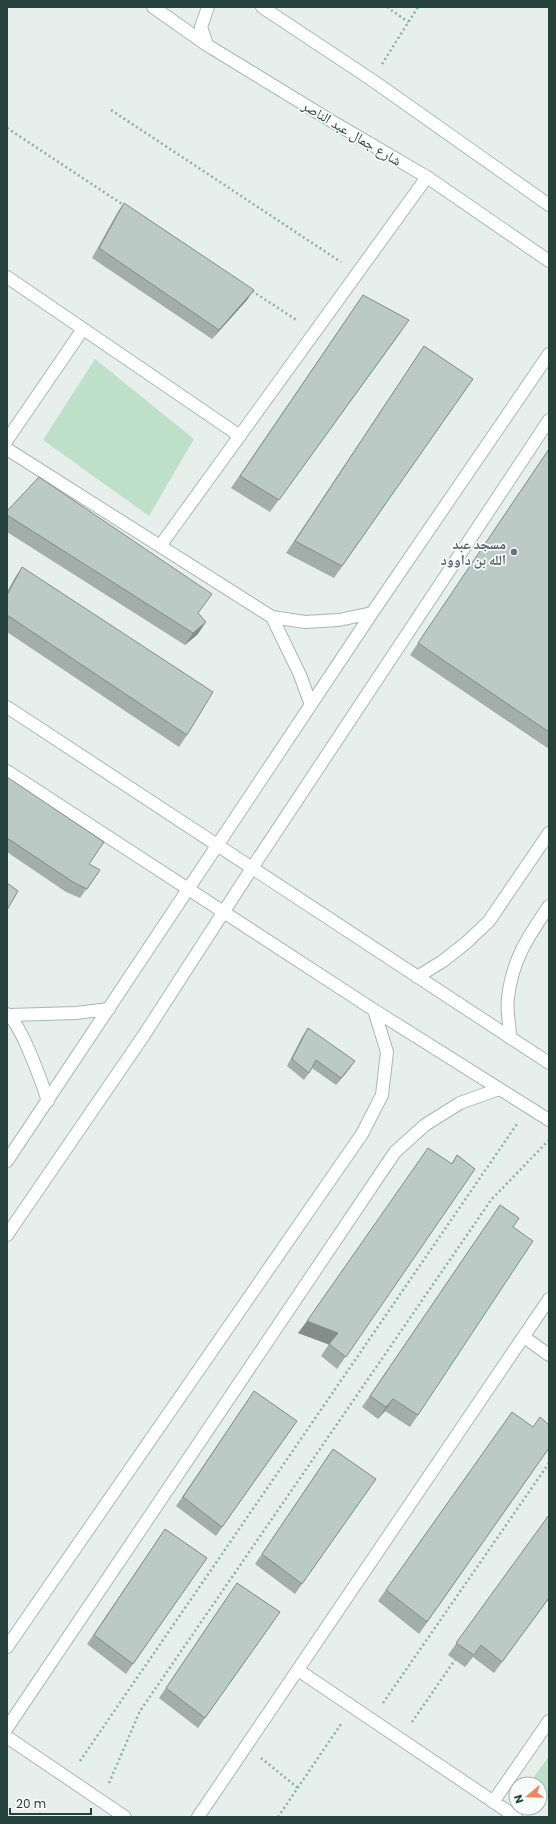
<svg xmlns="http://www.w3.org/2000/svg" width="556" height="1824" font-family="Poppins,'Noto Naskh Arabic',sans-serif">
<rect width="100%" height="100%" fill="#e6efeb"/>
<path fill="#bfe0c8" d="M95,359L194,439L149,516L43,440Z
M549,1756V1799L540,1793V1784H529Z"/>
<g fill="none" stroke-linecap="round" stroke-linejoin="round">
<defs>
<path id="minor" d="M7,277L240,436
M7,440L83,329
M7,449L272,617L305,622L339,620L372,613
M160,546L427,177
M272,617L300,675L311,705
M7,707L549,1063
M7,771L374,1010L549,1120
M417,977L443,961L467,942L489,921L549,833
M7,1014C21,1023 42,1083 48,1101
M10,1015L76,1013L109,1009
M510,1038C510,1025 506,1010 508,998C512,960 528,937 549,906
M7,1161L372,613L549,354
M7,1235L144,1035L252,868L549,420
M524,1337L549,1355
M7,1647L362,1134L382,1095L387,1052L374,1010
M298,1670L516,1817
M7,1728L395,1152L425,1125L460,1103L499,1089
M7,1737L125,1817
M493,1802L549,1721
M198,1817L549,1299"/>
<path id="secondary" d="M153,7L207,45L333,122L427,177L549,261
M262,7L372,80L549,205
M207,45L201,27L208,7"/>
</defs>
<use href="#minor" stroke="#a8b8b2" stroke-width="14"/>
<use href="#secondary" stroke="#a4bbb3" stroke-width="14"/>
<path stroke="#86b3a5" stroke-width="2.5" stroke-dasharray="2 3" stroke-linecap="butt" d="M387,7L408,22
M382,64L418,7
M111,110L341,262
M7,128L125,206
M252,291L298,321
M383,1703L549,1463
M412,1722L457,1657
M261,1758L298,1788
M80,1761L517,1124
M109,1783L140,1711L491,1200L549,1140
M278,1817L341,1724"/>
<use href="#minor" stroke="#fff" stroke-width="12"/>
<use href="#secondary" stroke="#fff" stroke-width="12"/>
</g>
<path fill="#a1aea9" d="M124,203L247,300L212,339L92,258L117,213Z
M363,295L401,332L270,512L231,488Z
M424,346L473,379L334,578L286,553Z
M549,449V749L410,655Z
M7,511L198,613V634L185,645L7,532Z
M22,567L187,735L179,747L7,632V592L14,579Z
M7,777L89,864L100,870L80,898L66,892L7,852Z
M308,1028L350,1068L336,1085L312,1068L309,1073L304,1080L287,1066L303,1035Z
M457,1155L475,1169L337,1369L321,1356L329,1344L298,1333L451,1164Z
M500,1205L513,1227L418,1415L410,1427L385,1411L378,1419L362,1407Z
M254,1391L297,1421L216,1536L176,1506Z
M512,1412L549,1448L419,1634L378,1601Z
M333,1449L376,1479L295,1594L255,1564Z
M549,1515V1598L494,1673L473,1657L465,1667L448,1655Z
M165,1529L207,1558L126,1674L87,1644Z
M237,1583L280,1612L198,1728L159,1698Z"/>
<path fill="#838d89" d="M254,290L247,300L212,339L219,330Z
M206,622L198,634L185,645L193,633Z
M355,1061L350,1068L336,1085L341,1078Z
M307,1321L338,1333L330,1345L298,1333Z
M393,1399L385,1411L378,1419L386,1407Z"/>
<path fill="#bbcac4" stroke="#838d89" d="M124,203L254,290L219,330L99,248Z
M363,295L409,320L279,500L240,476Z
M424,346L473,379L342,566L295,541Z
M549,449V732L418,643Z
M39,477L212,594L198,613L206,622L193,633L7,515V511Z
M22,567L213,692L187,735L7,615V595Z
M7,777L104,842L89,864L100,870L87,889L73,882L7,838Z
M7,883L18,891L7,910Z
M308,1028L355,1061L341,1078L316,1060L309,1073L292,1059Z
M428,1148L452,1164L457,1155L475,1169L346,1357L329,1344L338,1333L307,1321Z
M500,1205L519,1218L513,1227L533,1241L418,1415L393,1399L386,1407L370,1396Z
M254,1391L297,1421L222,1527L183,1497Z
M512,1412L533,1427L540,1417L549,1425V1448L427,1622L386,1590Z
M333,1449L376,1479L302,1584L262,1554Z
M549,1515V1598L502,1662L481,1645L474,1655L456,1643Z
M165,1529L207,1558L133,1664L94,1635Z
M237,1583L280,1612L205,1718L166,1688Z"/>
<circle fill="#6b7280" stroke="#f7fbf9" stroke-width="1.5" cx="514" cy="552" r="4"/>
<g text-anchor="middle" stroke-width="3.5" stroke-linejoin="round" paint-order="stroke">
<g font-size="14" fill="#24423a" stroke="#f7fbf9">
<text transform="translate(352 133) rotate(31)" y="5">شارع جمال عبد الناصر</text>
</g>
<g font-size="14" font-weight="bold" fill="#5b616d" stroke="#f7fbf9" text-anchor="end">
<text x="506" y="549">مسجد عبد<tspan x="506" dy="16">الله بن داوود</tspan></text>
</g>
</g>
<rect width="556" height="1824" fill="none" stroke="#24423a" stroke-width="16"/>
<g transform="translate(528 1796) rotate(251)"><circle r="19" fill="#f7fbf9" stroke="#a3b1ad"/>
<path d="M0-3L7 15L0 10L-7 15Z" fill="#f4845f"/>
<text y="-6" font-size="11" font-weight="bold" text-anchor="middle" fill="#24423a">N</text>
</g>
<path d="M10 1808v6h81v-6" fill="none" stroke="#24423a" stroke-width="2"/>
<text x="16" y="1808" font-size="12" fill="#24423a" stroke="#f7fbf9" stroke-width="3" paint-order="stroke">20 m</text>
</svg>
